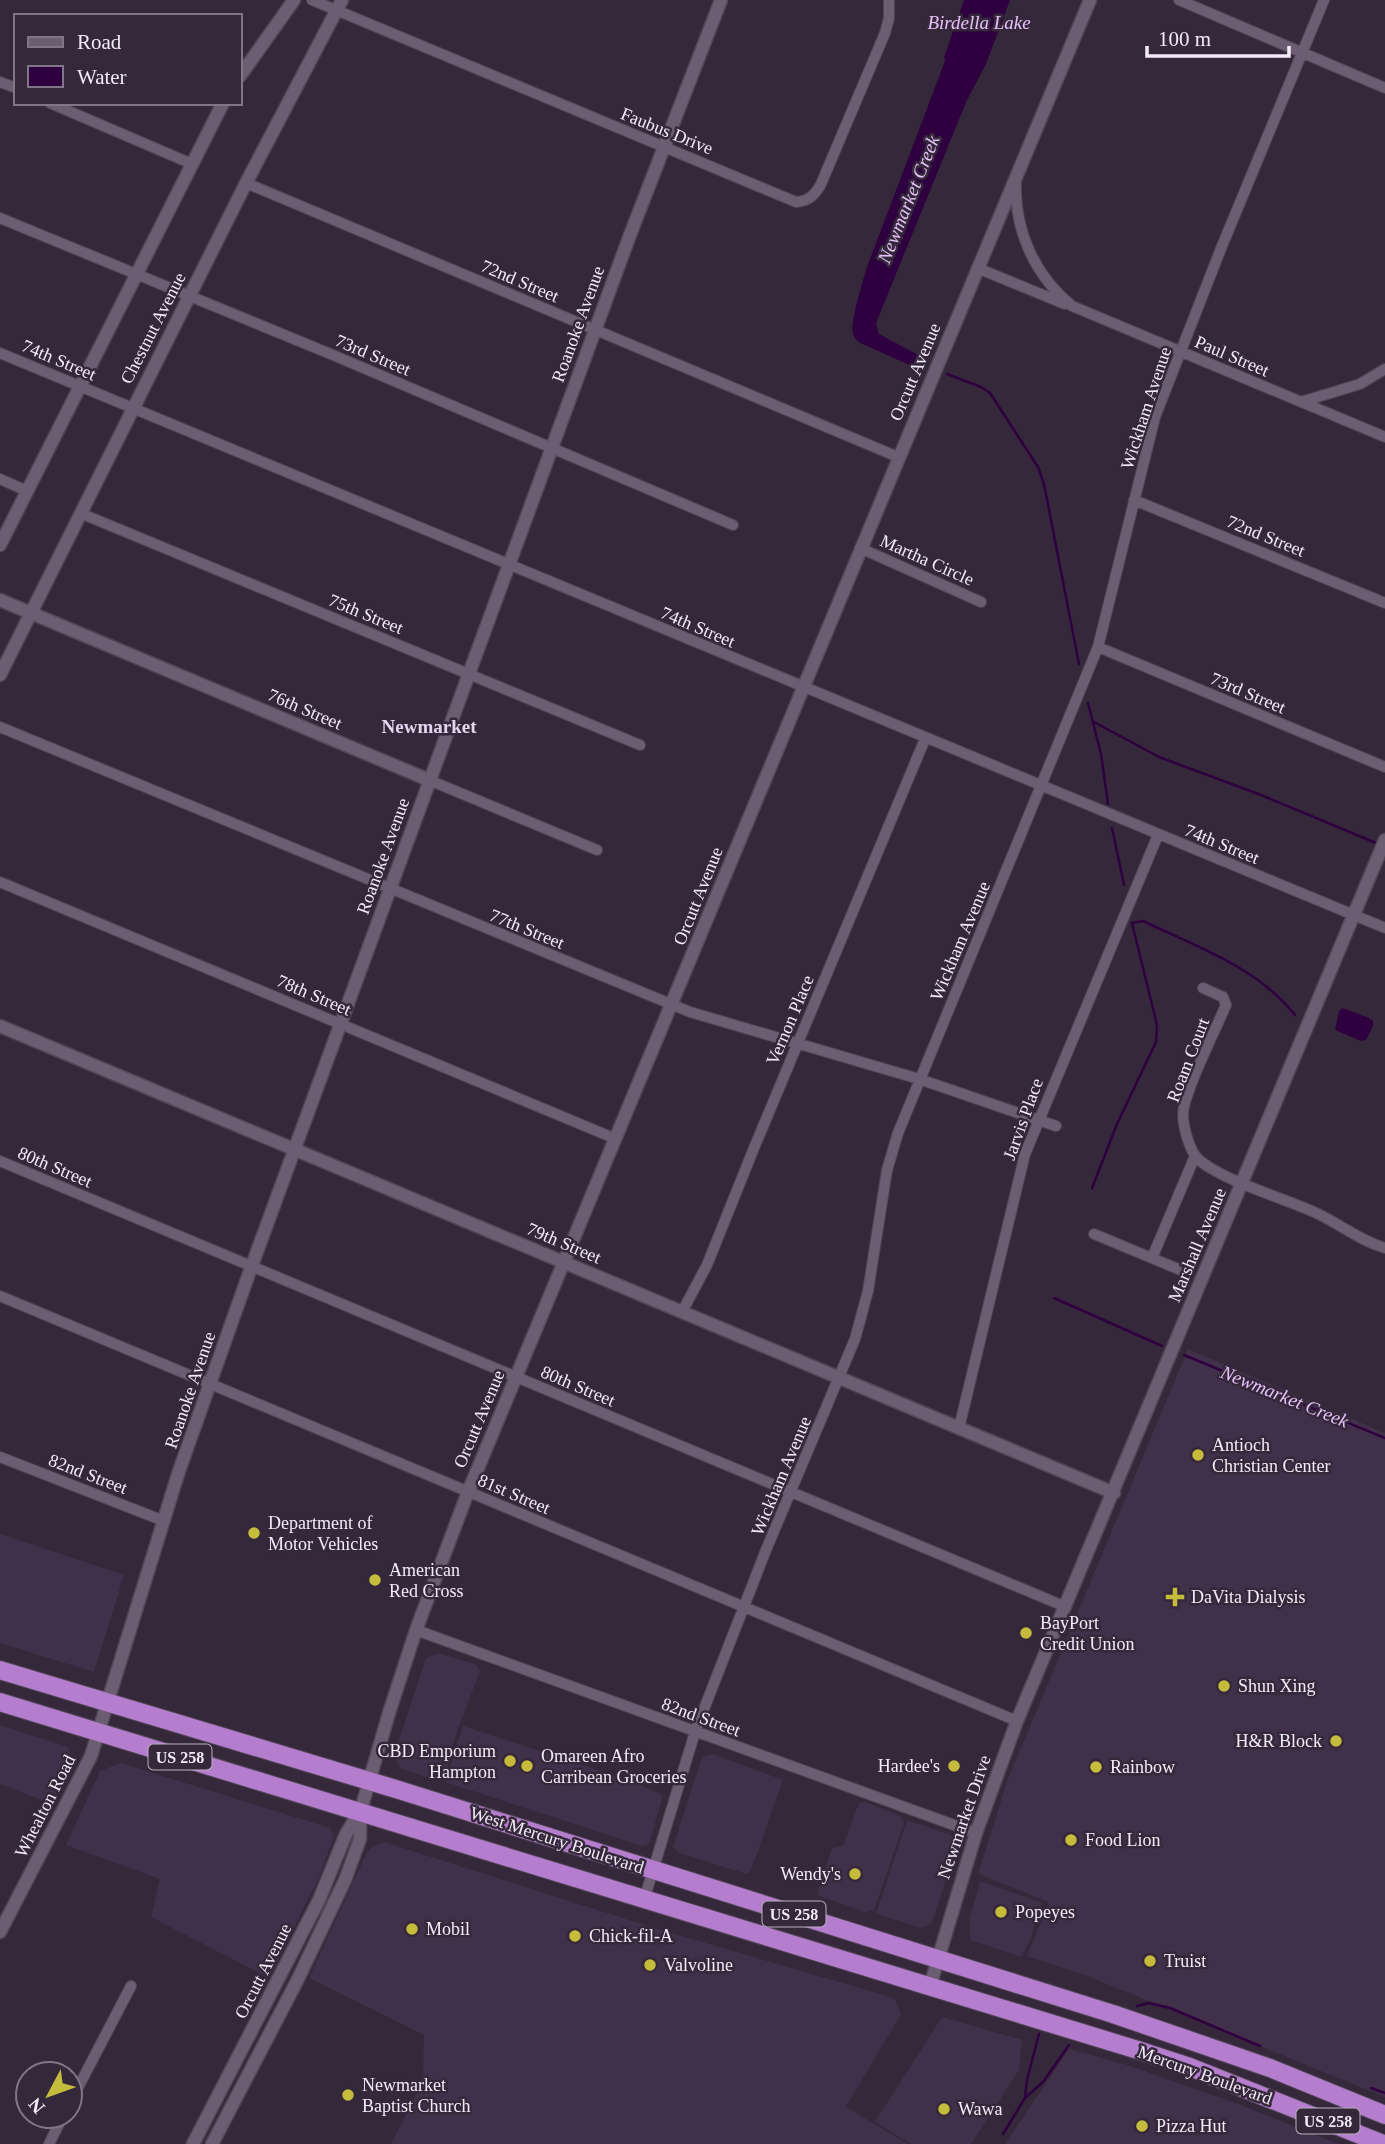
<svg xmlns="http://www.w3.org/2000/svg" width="1385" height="2144" font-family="'Times New Roman',serif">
<rect width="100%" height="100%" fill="#35283b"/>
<path fill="#413049" d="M1188,1349L1385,1433V2097L1085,1975L1027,1956L1049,1902L978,1874L1008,1779Z
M0,1534L124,1575L94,1672L0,1643Z
M438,1653L475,1664L480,1671L455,1737L445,1777L440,1781L401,1769L394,1755L426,1658Z
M0,1725L68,1747L72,1761L52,1804L0,1784Z
M463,1726L626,1779L663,1795L649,1844L642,1846L445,1782Z
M713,1754L783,1780L751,1870L747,1874L679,1853L673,1847L702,1757Z
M121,1763L330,1828L334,1836L320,1875L269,1978L151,1917L160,1879L66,1845L100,1771Z
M866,1802L902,1817L904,1823L874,1910L865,1912L817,1895L832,1848L843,1846L859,1803Z
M907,1820L951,1835L956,1846L932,1923L922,1928L876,1914Z
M384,1842L651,1927L894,1998L901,2014L846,2107L908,2144H391L423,2081L424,2035L309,1978L367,1852L373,1846Z
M980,1881L1042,1903L1028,1945L1021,1957L970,1940V1918Z
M942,2017L1022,2040L1019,2070L971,2144H911L875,2122Z
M1069,2049L1127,2065L1238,2104L1338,2144H1005Z"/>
<path fill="#2f003f" d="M964,0H1010L986,64L967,100L876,323L879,334L926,359L921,370L860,343C857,340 855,339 853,334C850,322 863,280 867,267L945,61L944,57Z
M1343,1008L1369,1018L1373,1021V1026L1366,1040L1361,1041L1335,1030L1339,1011Z"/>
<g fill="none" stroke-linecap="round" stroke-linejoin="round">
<path stroke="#2f003f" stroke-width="2.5" d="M947,374L981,387L990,393L1038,467L1044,484L1079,664
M1088,703L1101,754L1108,804
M1094,722L1159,757L1261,795L1376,843
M1112,828L1124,885
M1092,1188L1117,1124L1156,1042L1157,1025L1132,923L1143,921C1197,947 1257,967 1295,1015
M1054,1298L1162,1346
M1184,1355L1385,1438
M1137,2006L1149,2003L1170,2008L1260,2046
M1371,2088L1385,2093
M1025,2098L1043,2082L1069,2045
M1003,2134L1025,2098L1027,2080L1039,2034"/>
<defs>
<path id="street" d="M312,0L796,202C809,201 815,195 821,184L885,33L889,18V0
M1179,0L1385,88
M0,82L16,88
M50,103L192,164
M1016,182C1014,230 1035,276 1072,306L1385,437
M246,183L898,457
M0,218L333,355L733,525
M977,268L1065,304
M0,353L1385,928
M1301,402L1360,384L1385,369
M0,479L27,491
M1134,500L1385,603
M80,513L640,745
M860,548L981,602
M1098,647L1385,767
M0,727L690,1012L919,1079L1056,1126
M429,780L597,850
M0,882L616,1139
M1203,988L1223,997L1226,1005C1216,1029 1184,1092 1183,1114C1183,1126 1189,1150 1198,1159C1221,1180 1283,1198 1314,1212C1339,1223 1358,1240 1385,1248
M0,1161L1066,1607
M1094,1234L1183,1271
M1152,1258L1195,1156
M0,1296L1017,1721
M682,1312L707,1265L754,1148L925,739
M959,1428L1025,1154L1158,835
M0,1457L164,1521
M416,1630L976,1833
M644,1900L695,1732L766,1550L855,1339L868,1291L887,1170L898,1133L1098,647L1155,417L1222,246L1324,0
M70,2103L131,1986
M49,2144L63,2116"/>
<path id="secondary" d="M240,76L294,0
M0,545L223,103
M0,600L429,780
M0,675L246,183L342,0
M0,1026L1114,1493
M0,1932L91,1756L179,1471L251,1268L630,235L721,0
M930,1986L976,1833L1017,1721L1385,840
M193,2144L319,1900L346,1834L359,1813
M212,2144L297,1981L345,1880L360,1839V1813L389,1713L416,1630L468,1492L1090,0"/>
<path id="highway" d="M0,1670L399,1790L1113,2014L1270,2068L1385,2115
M0,1702L1141,2051L1190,2067L1383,2144"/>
</defs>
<use href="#street" stroke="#504555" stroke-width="12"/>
<use href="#secondary" stroke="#504555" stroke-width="15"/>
<use href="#highway" stroke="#504555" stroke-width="20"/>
<use href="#street" stroke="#6c5d73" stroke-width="10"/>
<use href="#secondary" stroke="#6c5d73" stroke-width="12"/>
<use href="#highway" stroke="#b47dcd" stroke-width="18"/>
</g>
<g fill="#c6bc3c" stroke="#35283b" stroke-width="2.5">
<circle cx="1198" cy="1455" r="7"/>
<circle cx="254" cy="1533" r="7"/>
<circle cx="375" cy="1580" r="7"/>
<path d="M1171.5 1586.5h7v7h7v7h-7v7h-7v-7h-7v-7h7z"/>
<circle cx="1026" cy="1633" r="7"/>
<circle cx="1224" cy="1686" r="7"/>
<circle cx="1336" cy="1741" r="7"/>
<circle cx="510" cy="1761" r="7"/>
<circle cx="527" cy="1766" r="7"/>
<circle cx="954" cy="1766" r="7"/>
<circle cx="1096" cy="1767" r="7"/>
<circle cx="1071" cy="1840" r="7"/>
<circle cx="855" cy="1874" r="7"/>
<circle cx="1001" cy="1912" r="7"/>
<circle cx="412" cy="1929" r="7"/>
<circle cx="575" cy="1936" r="7"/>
<circle cx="1150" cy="1961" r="7"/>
<circle cx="650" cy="1965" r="7"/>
<circle cx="348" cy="2095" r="7"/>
<circle cx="944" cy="2109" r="7"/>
<circle cx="1142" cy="2126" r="7"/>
</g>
<g text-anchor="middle" stroke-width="5" stroke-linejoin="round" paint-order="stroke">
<g fill="#35283b" stroke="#bab0bf" stroke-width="2">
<rect x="148.5" y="1744.5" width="63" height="25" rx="5"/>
<rect x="762.5" y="1901.5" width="63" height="25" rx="5"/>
<rect x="1296.5" y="2108.5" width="63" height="25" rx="5"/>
</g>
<g font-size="16" font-weight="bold" fill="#f3ebf8">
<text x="180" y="1763">US 258</text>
<text x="794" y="1920">US 258</text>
<text x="1328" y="2127">US 258</text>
</g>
<g font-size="18" fill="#f3ebf8" stroke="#35283b">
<text transform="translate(667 131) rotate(22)" y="6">Faubus Drive</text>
<text transform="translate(520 281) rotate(23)" y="6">72nd Street</text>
<text transform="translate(578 324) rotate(-70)" y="6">Roanoke Avenue</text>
<text transform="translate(153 328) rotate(-63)" y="6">Chestnut Avenue</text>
<text transform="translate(373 355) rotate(23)" y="6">73rd Street</text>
<text transform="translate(1232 356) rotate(23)" y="6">Paul Street</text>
<text transform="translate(59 360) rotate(23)" y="6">74th Street</text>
<text transform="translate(915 372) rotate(-67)" y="6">Orcutt Avenue</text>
<text transform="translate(1146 408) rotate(-72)" y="6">Wickham Avenue</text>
<text transform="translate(1266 536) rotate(22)" y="6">72nd Street</text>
<text transform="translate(927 560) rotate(24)" y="6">Martha Circle</text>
<text transform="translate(366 614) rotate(22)" y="6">75th Street</text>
<text transform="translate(698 627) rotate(23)" y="6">74th Street</text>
<text transform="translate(1248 693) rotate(23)" y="6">73rd Street</text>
<text transform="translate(305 709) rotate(23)" y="6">76th Street</text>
<text transform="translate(1222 844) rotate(22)" y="6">74th Street</text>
<text transform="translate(383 856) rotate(-70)" y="6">Roanoke Avenue</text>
<text transform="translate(698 896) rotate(-68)" y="6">Orcutt Avenue</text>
<text transform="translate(527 929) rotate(22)" y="6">77th Street</text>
<text transform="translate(960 941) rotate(-67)" y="6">Wickham Avenue</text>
<text transform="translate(314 995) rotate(23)" y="6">78th Street</text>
<text transform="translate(790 1020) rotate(-67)" y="6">Vernon Place</text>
<text transform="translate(1188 1060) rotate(-69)" y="6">Roam Court</text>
<text transform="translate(1023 1119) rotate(-70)" y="6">Jarvis Place</text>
<text transform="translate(55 1167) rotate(23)" y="6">80th Street</text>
<text transform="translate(564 1243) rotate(23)" y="6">79th Street</text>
<text transform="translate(1197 1245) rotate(-67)" y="6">Marshall Avenue</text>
<text transform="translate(578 1386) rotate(23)" y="6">80th Street</text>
<text transform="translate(190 1390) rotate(-71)" y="6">Roanoke Avenue</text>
<text transform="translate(479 1419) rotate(-67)" y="6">Orcutt Avenue</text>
<text transform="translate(88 1474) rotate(21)" y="6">82nd Street</text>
<text transform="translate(781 1476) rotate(-67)" y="6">Wickham Avenue</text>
<text transform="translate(514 1494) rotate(23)" y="6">81st Street</text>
<text transform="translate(701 1717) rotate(20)" y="6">82nd Street</text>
<text transform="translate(45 1806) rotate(-63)" y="6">Whealton Road</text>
<text transform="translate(964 1817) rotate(-71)" y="6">Newmarket Drive</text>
<text transform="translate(557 1840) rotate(18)" y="6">West Mercury Boulevard</text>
<text transform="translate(263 1971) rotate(-63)" y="6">Orcutt Avenue</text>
<text transform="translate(1205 2075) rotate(20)" y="6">Mercury Boulevard</text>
</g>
<g font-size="18" fill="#f3ebf8" stroke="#35283b" text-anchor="start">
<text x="1212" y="1451">Antioch<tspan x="1212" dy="21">Christian Center</tspan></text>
<text x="268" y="1529">Department of<tspan x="268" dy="21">Motor Vehicles</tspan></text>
<text x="389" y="1576">American<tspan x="389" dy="21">Red Cross</tspan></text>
<text x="1191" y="1603">DaVita Dialysis</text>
<text x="1040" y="1629">BayPort<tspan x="1040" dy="21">Credit Union</tspan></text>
<text x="1238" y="1692">Shun Xing</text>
<text x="1322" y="1747" text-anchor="end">H&amp;R Block</text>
<text x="496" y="1757" text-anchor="end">CBD Emporium<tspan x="496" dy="21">Hampton</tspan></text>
<text x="541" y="1762">Omareen Afro<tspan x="541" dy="21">Carribean Groceries</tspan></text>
<text x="940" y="1772" text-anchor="end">Hardee's</text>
<text x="1110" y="1773">Rainbow</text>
<text x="1085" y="1846">Food Lion</text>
<text x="841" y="1880" text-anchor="end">Wendy's</text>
<text x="1015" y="1918">Popeyes</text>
<text x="426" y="1935">Mobil</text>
<text x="589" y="1942">Chick-fil-A</text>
<text x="1164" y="1967">Truist</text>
<text x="664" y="1971">Valvoline</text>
<text x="362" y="2091">Newmarket<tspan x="362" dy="21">Baptist Church</tspan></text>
<text x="958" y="2115">Wawa</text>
<text x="1156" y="2132">Pizza Hut</text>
</g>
<g font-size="19" font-style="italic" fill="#e6c1f9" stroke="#35283b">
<text x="979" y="29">Birdella Lake</text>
<text transform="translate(908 199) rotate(-68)" y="7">Newmarket Creek</text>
<text transform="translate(1285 1396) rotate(22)" y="7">Newmarket Creek</text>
</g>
<g font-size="19" font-weight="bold" fill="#e5d4ed" stroke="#35283b">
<text x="429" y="733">Newmarket</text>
</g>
</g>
<rect x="14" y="14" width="228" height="91" fill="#35283b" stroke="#817687" stroke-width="2"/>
<rect x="28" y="37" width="35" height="10" fill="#6c5d73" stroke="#817687" stroke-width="2"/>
<text x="77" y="49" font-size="21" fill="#f3ebf8">Road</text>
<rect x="28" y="66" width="35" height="21" fill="#2f003f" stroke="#817687" stroke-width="2"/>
<text x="77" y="84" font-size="21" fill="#f3ebf8">Water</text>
<g transform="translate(49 2095) rotate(229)"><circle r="33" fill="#35283b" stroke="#817687" stroke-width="2"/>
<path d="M0-5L12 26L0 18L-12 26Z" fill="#c6bc3c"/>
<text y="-10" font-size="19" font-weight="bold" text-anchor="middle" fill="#f3ebf8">N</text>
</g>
<path d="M1147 46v10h142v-10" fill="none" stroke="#f3ebf8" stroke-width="3.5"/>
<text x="1158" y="46" font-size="21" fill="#f3ebf8" stroke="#35283b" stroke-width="5" paint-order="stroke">100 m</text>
</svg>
